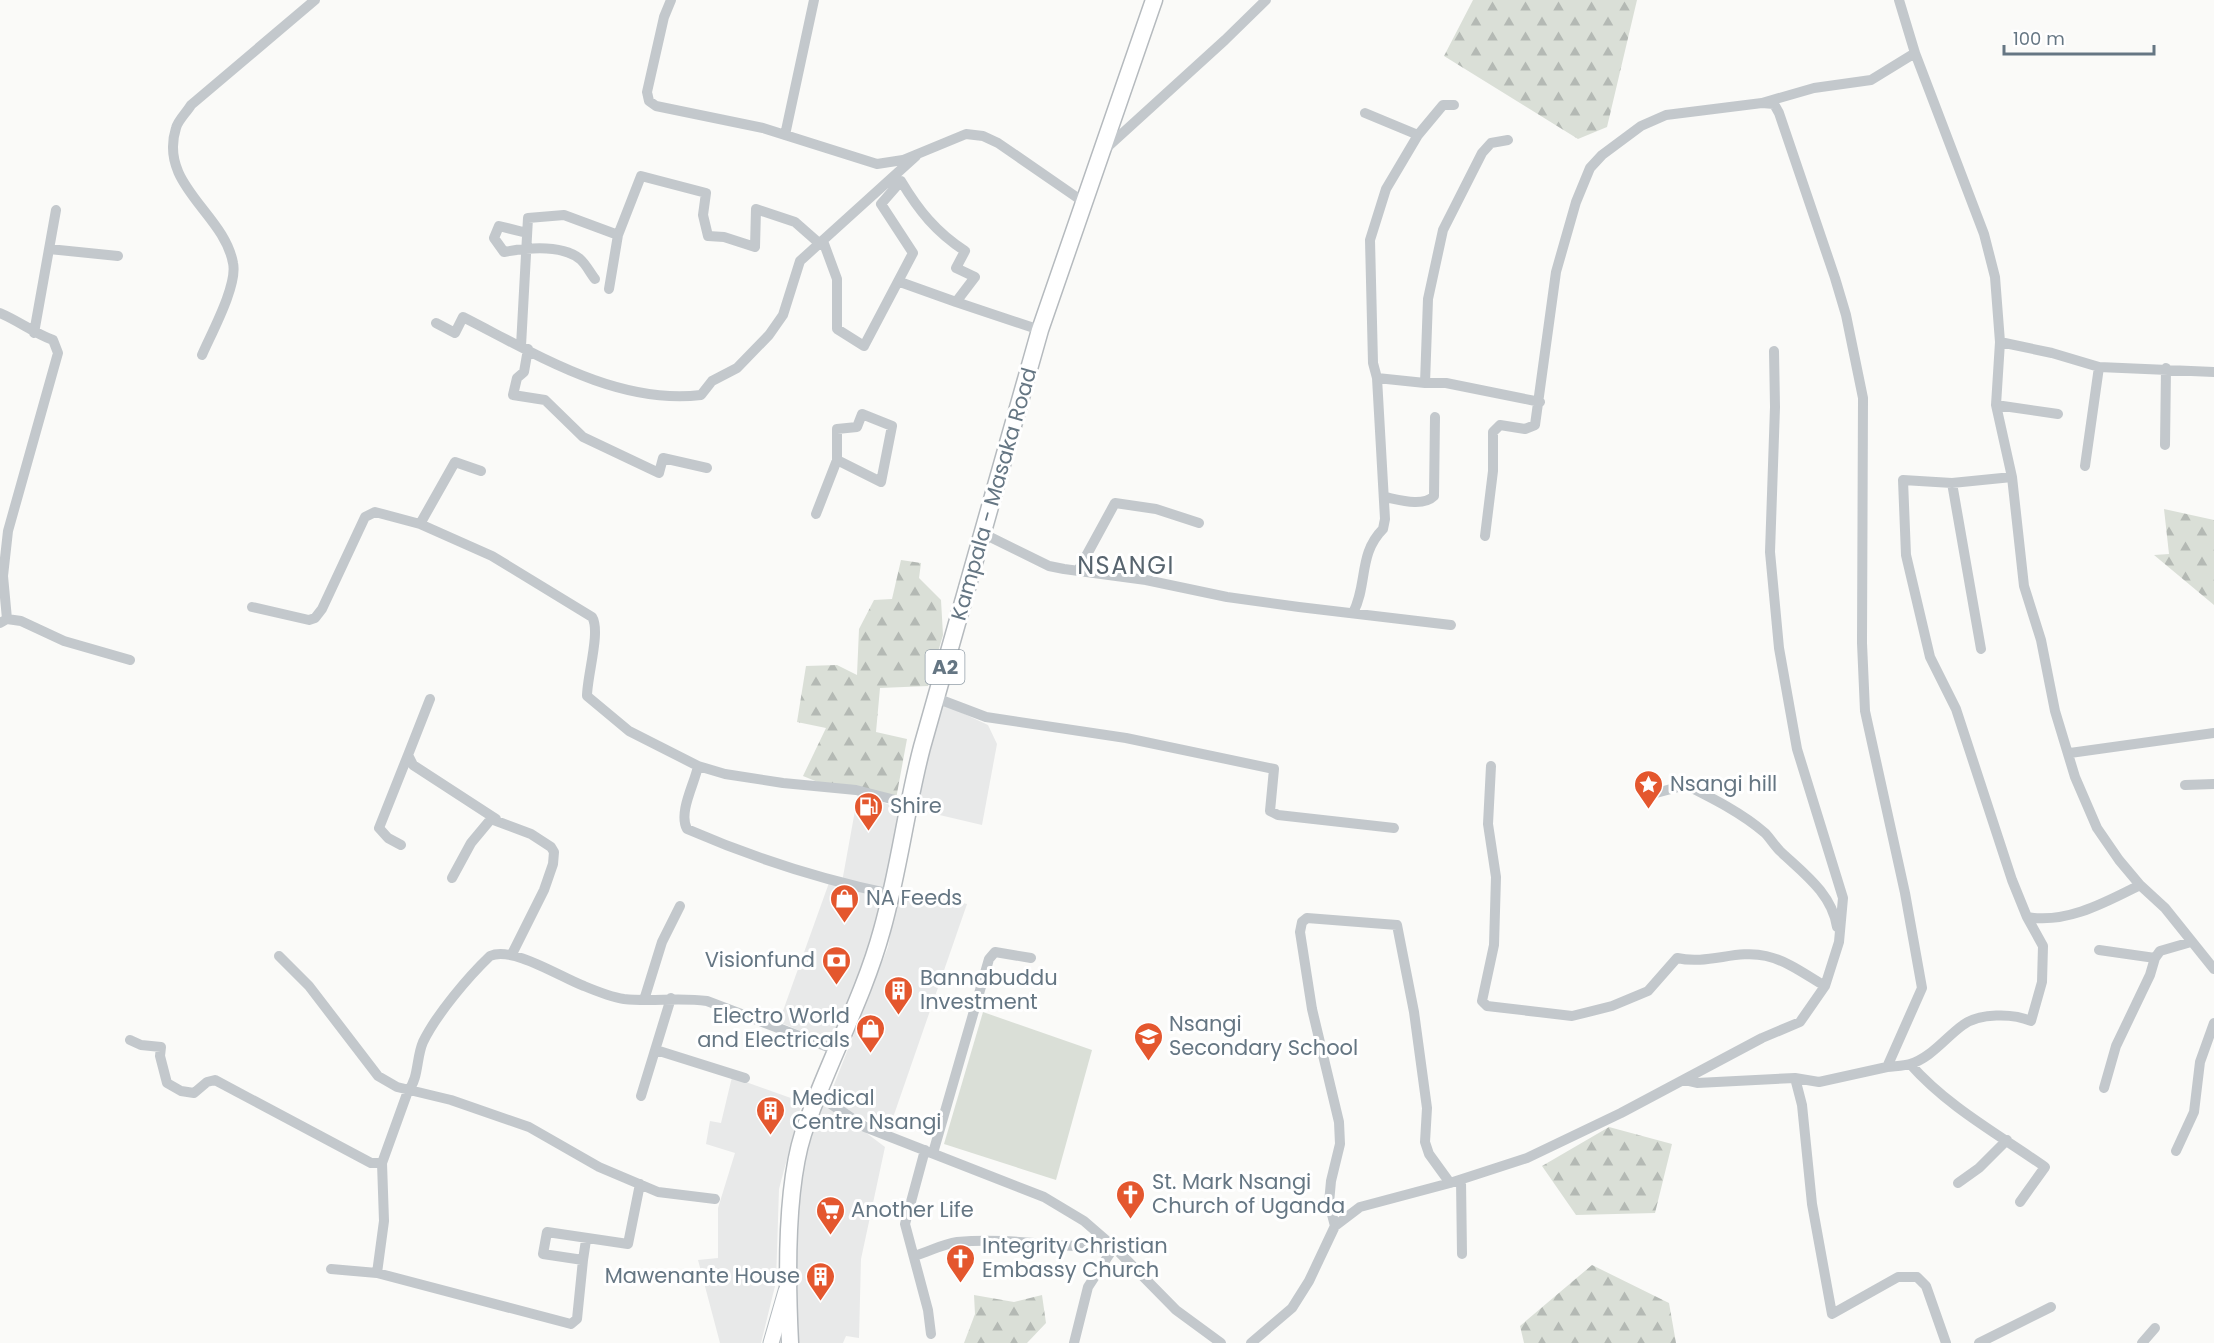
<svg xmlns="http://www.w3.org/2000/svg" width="2214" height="1343" font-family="Poppins,sans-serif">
<defs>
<pattern id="forest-firs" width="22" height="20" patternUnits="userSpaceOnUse" patternTransform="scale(1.5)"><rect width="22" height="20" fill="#dadfd7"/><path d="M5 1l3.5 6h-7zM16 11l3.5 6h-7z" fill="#b4b9b4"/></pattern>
</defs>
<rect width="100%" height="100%" fill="#fafaf8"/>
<path fill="#e8e9e9" d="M943,704L988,725L997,744L982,825L914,809Z
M858,794L902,809L884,895L861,972L829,1043L779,1022L830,880L842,882Z
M899,888L967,904L888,1132L839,1105L830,1095L888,947Z
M732,1077L802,1102L779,1189L776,1282L761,1343H720L698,1260L718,1258V1208L735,1153L706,1144L710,1121L721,1123Z
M824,1101L885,1147L861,1259L859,1338L846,1336L843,1343H798L796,1203L808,1140Z"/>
<path fill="#dadfd7" d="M983,1012L1092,1050L1056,1180L944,1144Z"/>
<path fill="url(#forest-firs)" d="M1473,0H1637L1607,127L1578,139L1444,56Z
M2164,509L2214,520V605L2154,555L2169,554Z
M901,560L921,563L919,578L941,600L943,635L928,686L880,688L876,732L907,739L896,799L835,789L803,776L826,728L797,722L806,666L837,665L857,675L859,629L874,600L892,599Z
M1609,1127L1672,1144L1655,1213L1576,1215L1542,1166Z
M1592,1265L1669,1303L1676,1343H1524L1520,1326Z
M974,1295L1014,1302L1042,1295L1046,1323L1027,1343H964L975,1314Z"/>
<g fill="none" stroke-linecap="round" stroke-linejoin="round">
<defs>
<path id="secondary" d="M771,1343L786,1291"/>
<path id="primary" d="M790,1343C787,1283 785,1191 803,1134C826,1065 863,1000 882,930C899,870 906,808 922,747L1040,330L1154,0"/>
</defs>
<use href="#secondary" stroke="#b3babf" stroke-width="17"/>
<use href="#primary" stroke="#b5babe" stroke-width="19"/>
<path stroke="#c3c8cc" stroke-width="10" d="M671,0L664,17L647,92L649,101L656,106L763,128L877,164L903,160L966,134L983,136L998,143L1085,203
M1915,53L1984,234L1995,277L2000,342L1996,405L2012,477L2024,586L2041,640L2055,711L2075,777L2097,828L2119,860L2140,885L2165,908L2214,969
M785,135L814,0
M1418,135L1443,105H1454
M1103,151L1225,40L1266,0
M527,233L499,226L494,238L504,252C526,248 561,244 580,259C586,264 590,273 595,279
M618,235L641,176L706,193L703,215L708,236L724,237L755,247L756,209L795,222L820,244
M823,241L837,279V329L864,346L913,253L881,204L901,181C919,211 936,232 965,251L956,268L975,277L956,302L900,282
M49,249L118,256
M956,302L1040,330
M0,313C19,321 34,333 53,340L58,353L8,531L3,576L7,619
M436,323L455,333L463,317C536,354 616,405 701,395L712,381L737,368L769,335L783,315L800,261L916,156
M34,333L56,210
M2000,342L2052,353L2099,367L2214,372
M521,346L528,218L564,215L618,235L609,289
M528,349L524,372L517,378L513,395L545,400L583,437L659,473L663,458L707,468
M202,355C211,334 238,285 233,263C224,213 158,185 176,128C178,120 187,112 191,105L315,0
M1377,378L1425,383H1446L1540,402
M1425,383L1428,299L1443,230L1482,153L1491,143L1508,140
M1996,405L2058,414
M2165,445L2166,368
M2085,466L2099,367
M2012,477L1952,483L1903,480L1906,555L1930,657L1956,709L2012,880L2027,917
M1952,483L1981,649
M1385,497C1400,500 1423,507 1434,496L1435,417
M816,514L837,460V429L857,427L862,414L892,426L881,482L837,460
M420,524L455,462L481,471
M982,533L1049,566L1064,569L1146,580L1227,597L1299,607L1451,625
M1485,536L1493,471V432L1500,425L1525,429L1535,425L1556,272L1576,202L1590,168L1602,155L1641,126L1666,115L1762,103L1814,88L1871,80L1915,53L1899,0
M1079,569L1115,503L1156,509L1199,523
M252,607L309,620L315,618L322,609L365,517L375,512L420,524L492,556L592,617C601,631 587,676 587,696L629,731L698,766L725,774L783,783L856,790L907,803
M1353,613C1368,584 1358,554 1383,529L1385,519L1377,378L1373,363L1370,240L1386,189L1418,135L1365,113
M0,623L7,619L21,621L64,641L130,660
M936,698L986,717L1126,738L1274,769L1270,811L1278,815L1394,828
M430,699L408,755L413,765L496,819
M2070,753L2214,733
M698,766C695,783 678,812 687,829C756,859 818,879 891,894
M1491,766L1488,824L1496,877L1494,945L1482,1001L1487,1006L1572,1016L1612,1006L1648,991L1677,958C1708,965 1737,949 1766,956C1788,961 1806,975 1825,986
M2185,785L2214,784
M1656,793L1686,785C1712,798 1742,813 1765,833C1770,838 1774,845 1780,851C1802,872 1832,893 1837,927
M401,845L388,838L379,828L408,755
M452,878L471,843L491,819L531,834L551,847L554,852L553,864L544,890L512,954
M2099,950L2155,958
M279,956L309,986L378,1076L397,1087L451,1100L529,1127L599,1167L658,1192L715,1199
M644,1000L662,942L680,906
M130,1040L141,1045L161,1047L160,1056L167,1083L181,1091L194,1093L207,1082L215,1080L371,1163H382
M656,1050L745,1078
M1910,1064C1948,1107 1998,1134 2045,1167L2020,1202
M1887,1067C1894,1066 1904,1066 1910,1064C1931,1058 1946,1037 1963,1025C1979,1013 2013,1013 2031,1021L2042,982L2043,946L2027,917C2067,924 2106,902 2140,885
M1795,1078L1802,1105L1812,1204L1832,1314L1898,1277H1917L1926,1286L1946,1343
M1684,1080L1697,1083L1795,1078L1819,1082L1887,1067L1922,988L1905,893L1865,711L1862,643L1863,398L1846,315L1835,278L1779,113L1774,104L1762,103
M2104,1088L2116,1046L2150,975L2155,958L2160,951L2191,942
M641,1096L671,998
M819,1096L865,1127L1044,1197L1084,1221L1114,1247L1176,1310L1221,1343
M925,1150L905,1224L928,1310L931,1334
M2176,1151L2194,1112L2200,1062L2214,1023
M933,1153L989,959L995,952L1031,958
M1461,1180L1462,1254
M1958,1183L1979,1168L2007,1140
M1335,1226L1329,1203L1331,1181L1340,1144L1339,1122L1312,1009L1300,932L1302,922L1307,918L1397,925L1414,1012L1427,1108L1425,1142L1429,1154L1450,1183
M586,1240L583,1260L543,1254L547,1232L628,1244L640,1184
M914,1256C929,1252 942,1244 957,1242C1010,1237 1062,1248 1114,1247
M331,1269L377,1273L571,1324L577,1319L583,1260
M377,1273L384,1221L382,1163L408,1091C419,1078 416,1058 423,1042C436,1015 468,977 490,956C513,946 560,977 584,986C596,991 611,997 624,999C652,1002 679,997 707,1001L836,1050
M1074,1343L1088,1287L1114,1247
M1251,1343L1292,1308L1309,1281L1335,1226L1360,1207L1450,1183L1527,1158L1621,1113L1762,1038L1800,1022L1825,986L1839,942L1843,898L1797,749L1779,648L1770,552L1775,407L1774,351
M1979,1343L2051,1307
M2142,1343L2155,1328"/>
<use href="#secondary" stroke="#fff" stroke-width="15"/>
<use href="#primary" stroke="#fff" stroke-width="16"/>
</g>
<defs>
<symbol id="sight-pin" viewBox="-11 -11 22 30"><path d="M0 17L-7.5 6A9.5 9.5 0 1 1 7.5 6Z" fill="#e4572e" stroke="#fff"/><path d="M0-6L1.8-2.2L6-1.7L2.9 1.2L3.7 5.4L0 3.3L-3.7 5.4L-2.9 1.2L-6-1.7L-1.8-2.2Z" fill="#fff"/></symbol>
<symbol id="fuel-pin" viewBox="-11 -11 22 30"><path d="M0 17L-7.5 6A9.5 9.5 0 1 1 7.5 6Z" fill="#e4572e" stroke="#fff"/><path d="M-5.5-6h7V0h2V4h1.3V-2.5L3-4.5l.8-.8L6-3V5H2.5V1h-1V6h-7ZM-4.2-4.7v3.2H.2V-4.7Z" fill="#fff"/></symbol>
<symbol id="shop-pin" viewBox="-11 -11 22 30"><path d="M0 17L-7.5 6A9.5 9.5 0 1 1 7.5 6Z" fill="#e4572e" stroke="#fff"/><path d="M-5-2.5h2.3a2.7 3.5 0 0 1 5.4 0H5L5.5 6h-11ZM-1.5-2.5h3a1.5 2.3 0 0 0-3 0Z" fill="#fff"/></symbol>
<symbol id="bank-pin" viewBox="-11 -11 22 30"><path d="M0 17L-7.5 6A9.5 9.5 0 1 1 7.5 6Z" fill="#e4572e" stroke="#fff"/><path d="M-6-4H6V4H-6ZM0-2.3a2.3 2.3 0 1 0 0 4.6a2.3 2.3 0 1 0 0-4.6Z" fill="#fff"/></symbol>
<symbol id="building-pin" viewBox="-11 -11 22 30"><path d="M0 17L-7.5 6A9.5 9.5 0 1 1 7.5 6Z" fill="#e4572e" stroke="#fff"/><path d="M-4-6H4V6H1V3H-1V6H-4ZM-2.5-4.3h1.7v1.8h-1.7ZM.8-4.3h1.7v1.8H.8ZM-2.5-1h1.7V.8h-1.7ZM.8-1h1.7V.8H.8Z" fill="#fff"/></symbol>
<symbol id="school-pin" viewBox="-11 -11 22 30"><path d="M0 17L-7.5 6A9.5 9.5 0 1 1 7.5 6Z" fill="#e4572e" stroke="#fff"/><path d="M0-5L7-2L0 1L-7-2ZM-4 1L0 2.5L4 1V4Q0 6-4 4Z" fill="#fff"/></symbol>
<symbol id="church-pin" viewBox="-11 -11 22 30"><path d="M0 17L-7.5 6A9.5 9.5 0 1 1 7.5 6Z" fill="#e4572e" stroke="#fff"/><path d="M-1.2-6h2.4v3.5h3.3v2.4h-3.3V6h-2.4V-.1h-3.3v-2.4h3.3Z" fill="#fff"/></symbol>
<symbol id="supermarket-pin" viewBox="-11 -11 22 30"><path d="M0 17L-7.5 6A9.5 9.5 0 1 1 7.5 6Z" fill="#e4572e" stroke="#fff"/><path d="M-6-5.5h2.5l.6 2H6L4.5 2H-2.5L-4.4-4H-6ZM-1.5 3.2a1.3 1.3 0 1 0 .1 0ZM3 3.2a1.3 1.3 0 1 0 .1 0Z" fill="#fff"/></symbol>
</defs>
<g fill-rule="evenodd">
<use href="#sight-pin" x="1632" y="768" width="33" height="45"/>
<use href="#fuel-pin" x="852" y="790" width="33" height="45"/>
<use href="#shop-pin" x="828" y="882" width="33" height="45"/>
<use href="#bank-pin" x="820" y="944" width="33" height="45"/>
<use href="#building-pin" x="882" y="974" width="33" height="45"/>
<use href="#shop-pin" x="854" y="1012" width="33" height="45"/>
<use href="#school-pin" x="1132" y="1020" width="33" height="45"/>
<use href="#building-pin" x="754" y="1094" width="33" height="45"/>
<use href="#church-pin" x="1114" y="1178" width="33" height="45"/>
<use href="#supermarket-pin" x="814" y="1194" width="33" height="45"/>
<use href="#church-pin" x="944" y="1242" width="33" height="45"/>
<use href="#building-pin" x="804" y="1260" width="33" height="45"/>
</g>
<g text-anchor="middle" stroke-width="6" stroke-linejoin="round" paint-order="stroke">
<rect fill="#fff" stroke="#939fa8" stroke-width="1.5" x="925.5" y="650" width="39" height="34" rx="4.5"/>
<g font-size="20" font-weight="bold" fill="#657683">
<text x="945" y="674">A2</text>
</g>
<g font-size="21" fill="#657683" stroke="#fff">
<text transform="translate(994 494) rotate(-74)" y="7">Kampala - Masaka Road</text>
</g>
<g font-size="21" fill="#657683" stroke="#fff" text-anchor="start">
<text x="1670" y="791">Nsangi hill</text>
<text x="890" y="813">Shire</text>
<text x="866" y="905">NA Feeds</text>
<text x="815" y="967" text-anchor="end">Visionfund</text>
<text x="920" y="985">Bannabuddu<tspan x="920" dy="24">Investment</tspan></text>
<text x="850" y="1023" text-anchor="end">Electro World<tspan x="850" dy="24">and Electricals</tspan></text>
<text x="1169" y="1031">Nsangi<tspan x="1169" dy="24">Secondary School</tspan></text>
<text x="792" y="1105">Medical<tspan x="792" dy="24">Centre Nsangi</tspan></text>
<text x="1152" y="1189">St. Mark Nsangi<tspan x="1152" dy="24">Church of Uganda</tspan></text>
<text x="851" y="1217">Another Life</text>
<text x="982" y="1253">Integrity Christian<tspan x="982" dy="24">Embassy Church</tspan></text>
<text x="800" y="1283" text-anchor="end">Mawenante House</text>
</g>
<g font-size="24" letter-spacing="1.5" fill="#57646e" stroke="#fff">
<text x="1126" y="574">NSANGI</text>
</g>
</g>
<path d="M2004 45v9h150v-9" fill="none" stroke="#657683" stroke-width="3"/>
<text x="2013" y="45" font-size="18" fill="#657683" stroke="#ffffff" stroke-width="4.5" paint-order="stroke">100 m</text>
</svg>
